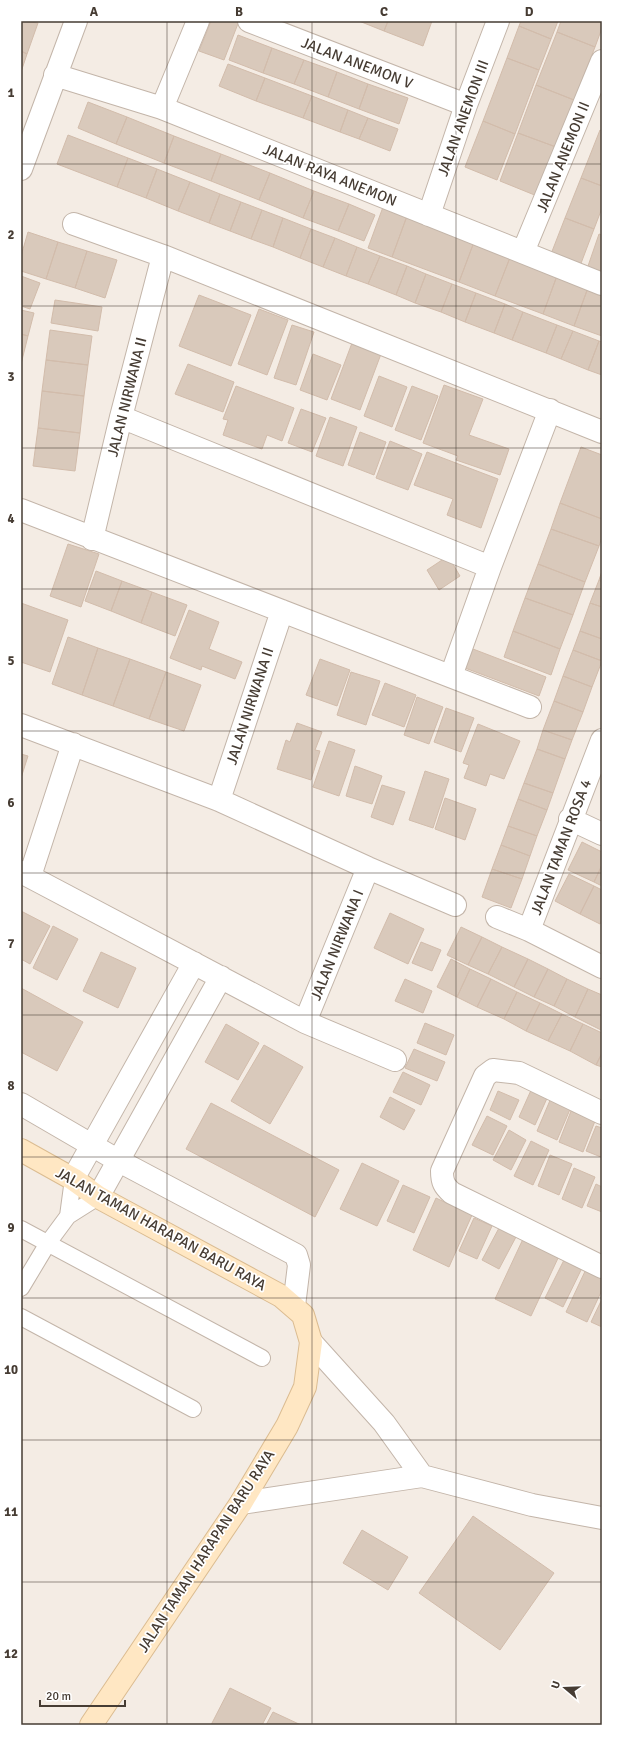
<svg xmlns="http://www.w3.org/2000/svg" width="623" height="1746" font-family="Signika,sans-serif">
<rect width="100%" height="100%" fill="#f4ece4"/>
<path fill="#d9c9bb" stroke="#d2bcab" d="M21,21L38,23L27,54L21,51Z
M211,21H239L224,60L199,51Z
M359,21H388L384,31Z
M388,21H432L423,46L384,31Z
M521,21H558L551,39L519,26Z
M561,21H602V28L595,47L557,32Z
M519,26L551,39L539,70L507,58Z
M557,32L595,47L574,100L536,85Z
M238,35L272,48L263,73L229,60Z
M272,48L304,60L294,84L263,73Z
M21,51L27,54L21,72Z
M507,58L539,70L515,134L483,121Z
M304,60L337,72L328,97L294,84Z
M228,64L265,78L256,101L219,86Z
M337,72L368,84L359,109L328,97Z
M265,78L312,96L303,118L256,101Z
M368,84L408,98L399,124L359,109Z
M536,85L574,100L556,147L518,133Z
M312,96L348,110L340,132L303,118Z
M88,102L127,117L116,144L78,128Z
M348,110L368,118L359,139L340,132Z
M127,117L174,136L164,163L116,144Z
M368,118L398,129L390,151L359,139Z
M483,121L515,134L497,180L465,167Z
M600,130L602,131V186L581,178Z
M518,133L556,147L537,196L500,181Z
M68,135L128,158L117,187L57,164Z
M174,136L221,154L211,181L164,163Z
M221,154L270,173L259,200L211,181Z
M128,158L157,169L146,198L117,187Z
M157,169L190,182L178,211L146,198Z
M270,173L314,191L303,218L259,200Z
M581,178L602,186V208L594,229L565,218Z
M190,182L220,194L209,223L178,211Z
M314,191L349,204L338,231L303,218Z
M220,194L241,202L230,231L209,223Z
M241,202L262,210L251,239L230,231Z
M349,204L375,215L364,241L338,231Z
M383,207L407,216L392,257L368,248Z
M262,210L283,218L273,247L251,239Z
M407,216L474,242L459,282L392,257Z
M283,218L311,229L300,258L273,247Z
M565,218L594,229L580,266L551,254Z
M311,229L335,238L323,267L300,258Z
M28,232L58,242L46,279L21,271V256Z
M599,234L602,235V274L587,269Z
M335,238L357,247L346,276L323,267Z
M58,242L87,251L75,288L46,279Z
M474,242L511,255L495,296L459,282Z
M357,247L380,256L368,284L346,276Z
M87,251L117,260L105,298L75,288Z
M511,255L558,273L543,314L495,296Z
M380,256L407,266L396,295L368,284Z
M407,266L426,274L415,303L396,295Z
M558,273L589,285L574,326L543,314Z
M426,274L452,284L441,312L415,303Z
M21,276L40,283L30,309L21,306Z
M452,284L476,293L465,322L441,312Z
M589,285L602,290V336L574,326Z
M476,293L505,304L494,333L465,322Z
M199,295L251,315L231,366L179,346Z
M55,300L102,307L98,331L51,323Z
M505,304L523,312L512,340L494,333Z
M259,309L288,320L267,375L238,364Z
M21,310L34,313L28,336L21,334Z
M523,312L557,325L546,353L512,340Z
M292,325L314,332L296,385L274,378Z
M557,325L573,331L561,359L546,353Z
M50,330L92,336L88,365L46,360Z
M573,331L599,341L588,370L561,359Z
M21,334L28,336L21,364Z
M599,341L602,342V375L588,370Z
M352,343L381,354L360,410L331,399Z
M313,354L341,365L327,400L300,390Z
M46,360L88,365L84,396L42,391Z
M188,364L234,382L223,412L175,394Z
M379,376L407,387L392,427L364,416Z
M444,385L483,399L469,435L509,449L500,475L456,460L458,456L423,443Z
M236,386L294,408L282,441L267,435L262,449L223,435L228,420L223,419Z
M412,386L438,396L421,440L395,430Z
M42,391L84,396L80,433L38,428Z
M301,409L326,418L312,452L288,443Z
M330,417L357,427L343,466L316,456Z
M38,428L80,433L75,471L33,466Z
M360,432L386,442L374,475L348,465Z
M390,441L422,454L408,490L376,478Z
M581,447L602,455V519L560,503Z
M427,452L498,479L481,528L447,515L453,499L414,485Z
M560,503L602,519V537L599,546L551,529Z
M551,529L599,546L585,582L538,564Z
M68,544L99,554L81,607L50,596Z
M448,556L460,576L439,590L427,570Z
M538,564L585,582L573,615L525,598Z
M96,571L122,581L111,611L85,601Z
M602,571V582L599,580Z
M599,580L602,582V607L590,603Z
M122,581L152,592L141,623L111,611Z
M152,592L187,605L175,636L141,623Z
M525,598L573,615L560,649L513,631Z
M21,603L68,620L50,672L21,662Z
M590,603L602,607V639L580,631Z
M189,610L219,622L209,649L242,662L235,679L202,666L201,670L170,658Z
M513,631L560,649L551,675L504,657Z
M580,631L602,639V661L573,650Z
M68,637L98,648L82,695L52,684Z
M98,648L130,659L113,706L82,695Z
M473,649L546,677L539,696L465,668Z
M573,650L602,661L592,687L563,676Z
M130,659L166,672L149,719L113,706Z
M320,659L350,670L337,706L306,695Z
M166,672L201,685L184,731L149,719Z
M351,672L380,681L366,725L337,715Z
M563,676L592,687L583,712L554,701Z
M385,683L416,695L404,727L372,715Z
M417,697L443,707L429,744L404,735Z
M554,701L583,712L572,740L543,730Z
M446,708L474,718L461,752L434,742Z
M297,723L322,732L315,750L320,751L311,780L277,769L286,740L290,742Z
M478,724L520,741L504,779L490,774L486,786L464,778L469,765L463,763Z
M543,730L572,740L565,759L537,749Z
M329,741L355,750L339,796L313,787Z
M537,749L565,759L553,793L524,783Z
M21,754L28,756L21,778Z
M355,766L382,776L372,804L346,796Z
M425,771L449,779L433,828L409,820Z
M524,783L553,793L547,810L518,799Z
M382,785L405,792L393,825L371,817Z
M445,798L476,809L465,840L435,829Z
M518,799L547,810L537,836L508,826Z
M508,826L537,836L530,856L501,845Z
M582,842L602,852V865L594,882L568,870Z
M501,845L530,856L522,879L492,869Z
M602,865V886L594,882Z
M492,869L522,879L511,908L482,897Z
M569,874L594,886L580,914L555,901Z
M594,886L602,890V920L600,924L580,914Z
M21,911L50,926L30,964L21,959Z
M390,913L424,929L408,964L374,948Z
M53,926L78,939L57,980L33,968Z
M461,927L482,937L468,965L447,955Z
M482,937L502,947L488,974L468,965Z
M421,942L441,950L432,971L412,963Z
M502,947L528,959L514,987L488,974Z
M101,952L136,968L118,1008L83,991Z
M451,959L470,969L457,997L437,987Z
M528,959L548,969L534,997L514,987Z
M470,969L491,979L477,1007L457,997Z
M548,969L567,979L554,1006L534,997Z
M405,979L432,991L423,1013L395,1001Z
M491,979L517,992L504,1019L477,1007Z
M567,979L588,989L575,1017L554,1006Z
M21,988L83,1022L57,1071L21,1052Z
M588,989L602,995L601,1030L575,1017Z
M517,992L540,1003L526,1031L504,1019Z
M540,1003L562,1014L548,1041L526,1031Z
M562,1014L583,1024L570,1051L548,1041Z
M425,1023L454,1035L446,1055L417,1043Z
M226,1024L259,1043L238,1080L205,1062Z
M583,1024L602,1033V1053L596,1065L570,1051Z
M264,1045L303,1067L270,1124L231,1101Z
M414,1049L445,1062L437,1081L405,1068Z
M602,1053V1067L596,1065Z
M403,1072L430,1085L421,1105L393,1092Z
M532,1088L548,1096L535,1125L519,1117Z
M498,1091L519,1100L510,1120L490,1110Z
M390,1097L415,1110L404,1130L380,1117Z
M551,1098L571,1107L557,1140L537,1131Z
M211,1103L339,1170L315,1217L186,1149Z
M571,1111L595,1121L583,1152L559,1142Z
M487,1116L507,1126L493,1155L472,1145Z
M596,1126L602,1128L601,1157L586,1151Z
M509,1130L526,1140L511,1170L493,1160Z
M531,1141L549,1150L533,1185L514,1176Z
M550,1155L572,1164L559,1195L538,1186Z
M362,1163L399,1181L377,1226L340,1209Z
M574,1168L595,1177L582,1208L562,1199Z
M596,1184L602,1187V1212L587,1206Z
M403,1185L430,1197L414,1233L387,1221Z
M436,1198L472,1215L449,1267L413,1250Z
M474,1218L492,1226L477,1259L459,1251Z
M499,1228L516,1237L499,1269L482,1260Z
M523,1239L559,1256L531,1316L495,1299Z
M564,1260L582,1268L563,1307L545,1298Z
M587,1267L602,1274V1290L587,1322L566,1312Z
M602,1299V1327L591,1322Z
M473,1516L554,1573L500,1650L419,1593Z
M362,1530L408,1557L388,1590L343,1563Z
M230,1688L271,1708L262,1725H211Z
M273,1712L301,1725H266Z"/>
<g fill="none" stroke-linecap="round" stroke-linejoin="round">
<defs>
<path id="lane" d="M68,1216L73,1179
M21,1229L262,1358
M21,1288L48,1243L68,1216L98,1197
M21,1317L193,1409"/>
<path id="street" d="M249,21L466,105
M55,75L162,108L602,284
M162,108L198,21
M21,169L76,21
M429,215L466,105L498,21
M74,224L163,256L602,432
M523,252L602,61
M121,417L490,567
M21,510L530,707
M92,539L121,417L163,256
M451,676L490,567L550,410
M21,725L219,800L368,868L455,905
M219,800L282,611
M570,819L602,834
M21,872L305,1022L395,1060
M30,876L73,744
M497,917L529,930L602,967
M529,930L602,740
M305,1022L368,868
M21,1104L119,1161L296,1255L299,1265L294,1306
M602,1113L519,1073L493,1070L485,1076L442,1171C442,1182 444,1186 452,1193L602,1267
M73,1179L194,963
M98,1197L221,977
M311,1342L384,1423L422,1476
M241,1503L422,1476L532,1505L602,1518"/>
<path id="secondary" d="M21,1150L73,1179L98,1197L281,1296L303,1315L311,1342L305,1387L287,1426L241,1503L91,1725"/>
</defs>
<use href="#lane" stroke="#c3b5a9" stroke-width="18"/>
<use href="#street" stroke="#c3b5a9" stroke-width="24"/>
<use href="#secondary" stroke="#dbbc91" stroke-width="24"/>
<use href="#lane" stroke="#fff" stroke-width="16"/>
<use href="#street" stroke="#fff" stroke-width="22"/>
<use href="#secondary" stroke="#ffe7c3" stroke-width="22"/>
</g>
<path fill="none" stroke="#463c33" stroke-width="1" stroke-opacity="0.55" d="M167,21V1725M312,21V1725M456,21V1725M21,164H602M21,306H602M21,448H602M21,589H602M21,731H602M21,873H602M21,1015H602M21,1157H602M21,1298H602M21,1440H602M21,1582H602"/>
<g text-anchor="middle" stroke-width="3.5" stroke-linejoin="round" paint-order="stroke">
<g font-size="15" fill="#463c33" stroke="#fff">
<text transform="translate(357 63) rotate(21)" y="5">JALAN ANEMON V</text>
<text transform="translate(463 118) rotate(-70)" y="5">JALAN ANEMON III</text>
<text transform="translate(563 157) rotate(-68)" y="5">JALAN ANEMON II</text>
<text transform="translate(330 175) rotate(22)" y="5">JALAN RAYA ANEMON</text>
<text transform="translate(127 397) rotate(-76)" y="5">JALAN NIRWANA II</text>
<text transform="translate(250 706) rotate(-72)" y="5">JALAN NIRWANA II</text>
<text transform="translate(561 847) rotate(-69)" y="5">JALAN TAMAN ROSA 4</text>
<text transform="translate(337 945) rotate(-68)" y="5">JALAN NIRWANA I</text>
<text transform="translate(161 1229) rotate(29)" y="5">JALAN TAMAN HARAPAN BARU RAYA</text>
<text transform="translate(206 1551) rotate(-57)" y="5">JALAN TAMAN HARAPAN BARU RAYA</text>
</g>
</g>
<rect width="623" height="1746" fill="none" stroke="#ffffff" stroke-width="44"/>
<g transform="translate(565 1688) rotate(289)" stroke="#ffffff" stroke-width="3" paint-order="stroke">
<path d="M0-3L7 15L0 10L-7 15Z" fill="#463c33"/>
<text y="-6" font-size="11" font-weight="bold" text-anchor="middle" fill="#463c33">U</text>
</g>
<path d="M40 1700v6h85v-6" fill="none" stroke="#463c33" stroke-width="2"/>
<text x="46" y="1700" font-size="12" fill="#463c33" stroke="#ffffff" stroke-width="3" paint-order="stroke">20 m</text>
<rect x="22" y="22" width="579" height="1702" fill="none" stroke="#463c33" stroke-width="1.5"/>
<g font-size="13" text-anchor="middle" font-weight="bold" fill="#463c33">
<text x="94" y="16">A</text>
<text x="239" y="16">B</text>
<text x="384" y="16">C</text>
<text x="529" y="16">D</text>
<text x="11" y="97">1</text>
<text x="11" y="239">2</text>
<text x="11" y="381">3</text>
<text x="11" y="523">4</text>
<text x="11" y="665">5</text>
<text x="11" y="807">6</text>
<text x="11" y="948">7</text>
<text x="11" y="1090">8</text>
<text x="11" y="1232">9</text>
<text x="11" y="1374">10</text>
<text x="11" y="1516">11</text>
<text x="11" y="1658">12</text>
</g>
</svg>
